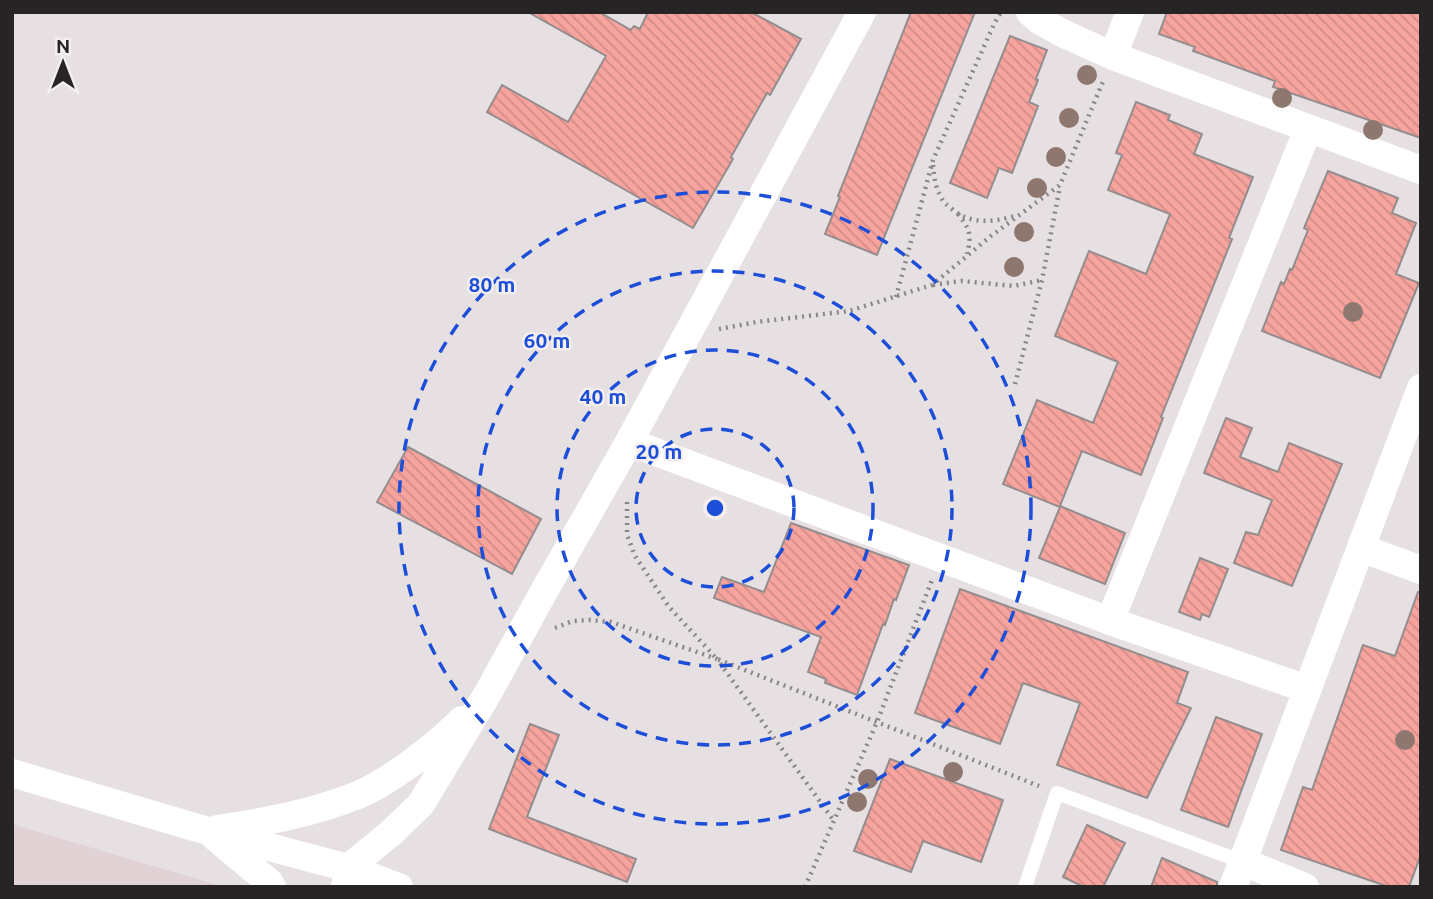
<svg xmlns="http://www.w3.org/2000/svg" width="1433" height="899" font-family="Ubuntu,sans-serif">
<defs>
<pattern id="building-back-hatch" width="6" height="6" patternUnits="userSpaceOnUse" patternTransform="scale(1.75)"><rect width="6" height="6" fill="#f7a39e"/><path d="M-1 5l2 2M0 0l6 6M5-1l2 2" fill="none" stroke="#d48c88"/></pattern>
</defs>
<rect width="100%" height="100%" fill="#e7e0e2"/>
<path fill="#e1d2d6" d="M12,824L224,887H12Z"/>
<path fill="url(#building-back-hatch)" stroke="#938d8d" stroke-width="2" d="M528,12H599L631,30L634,26L640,29L648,12H751L801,39L770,95L767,93L731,157L733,159L693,228L487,112L502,85L568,122L606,56Z
M911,12H975L877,255L825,234L840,197L838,196Z
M1167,12H1421V138L1273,87L1275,81L1193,51L1195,47L1159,34Z
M1010,36L1047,50L1036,79L1038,80L1029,102L1038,106L1012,173L999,168L987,198L950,183Z
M1136,102L1170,115L1168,120L1202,134L1194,154L1253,177L1229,238L1232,239L1161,417L1163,418L1141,475L1082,451L1060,506L1125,533L1105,584L1039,558L1060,507L1003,484L1037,400L1093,423L1118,362L1055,336L1089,251L1146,274L1170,214L1108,190L1122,155L1116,153Z
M1328,171L1398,198L1392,213L1416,223L1396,274L1419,283L1380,378L1262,331L1281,282L1284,284L1290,269L1292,270L1308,230L1304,228Z
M1226,418L1252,428L1240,457L1278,472L1289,443L1342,464L1292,586L1234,563L1246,532L1258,535L1272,500L1204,473Z
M408,447L541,519L512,574L377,502Z
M791,523L909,565L896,600L894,599L885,625L883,624L857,695L825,683L826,679L808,672L821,637L714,598L722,577L764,592Z
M1200,558L1228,569L1209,617L1202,614L1200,620L1179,612Z
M960,589L1188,672L1177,703L1191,708L1147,798L1057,765L1080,703L1051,693L1023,683L1000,744L915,713Z
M1418,592H1421V854L1409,887H1389L1281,850L1303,787L1312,790L1363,645L1395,656Z
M1216,717L1262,734L1228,827L1181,810Z
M530,724L559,735L527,817L636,859L627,882L489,829Z
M890,759L1003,800L981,862L923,841L911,872L854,851Z
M1087,825L1125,843L1103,887H1084L1063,877Z
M1162,858L1217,882V887H1151Z"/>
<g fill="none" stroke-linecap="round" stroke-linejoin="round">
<path stroke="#8a8587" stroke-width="4.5" stroke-dasharray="2 5" stroke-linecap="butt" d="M933,165C934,176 935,187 941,197C943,202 947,205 952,209C970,225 994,222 1015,216
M958,214C970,229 972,235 967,254
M933,285L961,281L1014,286L1042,280
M896,297L933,160L995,22L1001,12
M719,329L757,322L849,311L932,285L991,236L1060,185L1104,79
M1015,384L1042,280L1060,186
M627,502V535L635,556L669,607L717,659L1039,786
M555,628L573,621L590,620L611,622L717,659L834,821
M805,887L877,722L932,580"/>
<path stroke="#fff" stroke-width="14" d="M1025,887L1057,793L1243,862"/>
<path stroke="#fff" stroke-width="28" d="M1030,12L1039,20L1062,33L1113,56L1421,170
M1113,56L1130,12
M629,442L1110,621
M1361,548L1421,570
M1307,689L1110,621L1308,129
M12,773L194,827L348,868L399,887
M217,829C265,822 313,813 358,795C391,781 437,745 462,720
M215,837L269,882L272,887
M1243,862L1305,887
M345,887L348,868L391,833L421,804L488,693L543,593L629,442L862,12
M1233,887L1421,388"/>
</g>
<g fill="#8e776e">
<circle cx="1087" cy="75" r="10"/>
<circle cx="1282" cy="98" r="10"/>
<circle cx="1069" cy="118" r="10"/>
<circle cx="1373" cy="130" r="10"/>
<circle cx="1056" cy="157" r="10"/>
<circle cx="1037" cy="188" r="10"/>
<circle cx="1024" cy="232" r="10"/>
<circle cx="1014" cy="267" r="10"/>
<circle cx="1353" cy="312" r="10"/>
<circle cx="1405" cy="740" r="10"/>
<circle cx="953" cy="772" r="10"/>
<circle cx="868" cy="779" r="10"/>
<circle cx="857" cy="802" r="10"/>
</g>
<g fill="none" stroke="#1d4ed8" stroke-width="3.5" stroke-dasharray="12 9">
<circle cx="715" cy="508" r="79"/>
<circle cx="715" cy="508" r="158"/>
<circle cx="715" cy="508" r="237"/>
<circle cx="715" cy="508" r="316"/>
</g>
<circle cx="715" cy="508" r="10" fill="#1d4ed8" stroke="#f4eeef" stroke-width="3.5"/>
<g font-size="21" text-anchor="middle" font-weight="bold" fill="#1d4ed8" stroke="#f4eeef" stroke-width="5" stroke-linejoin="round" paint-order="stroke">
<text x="492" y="292">80 m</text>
<text x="547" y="348">60 m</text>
<text x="603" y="404">40 m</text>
<text x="659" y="459">20 m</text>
</g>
<rect width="1433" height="899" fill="none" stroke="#272425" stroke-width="28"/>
<g transform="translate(63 63)" stroke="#f4eeef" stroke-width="5" paint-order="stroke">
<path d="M0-5L12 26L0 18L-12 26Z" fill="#272425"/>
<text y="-10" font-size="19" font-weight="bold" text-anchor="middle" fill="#272425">N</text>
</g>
</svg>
